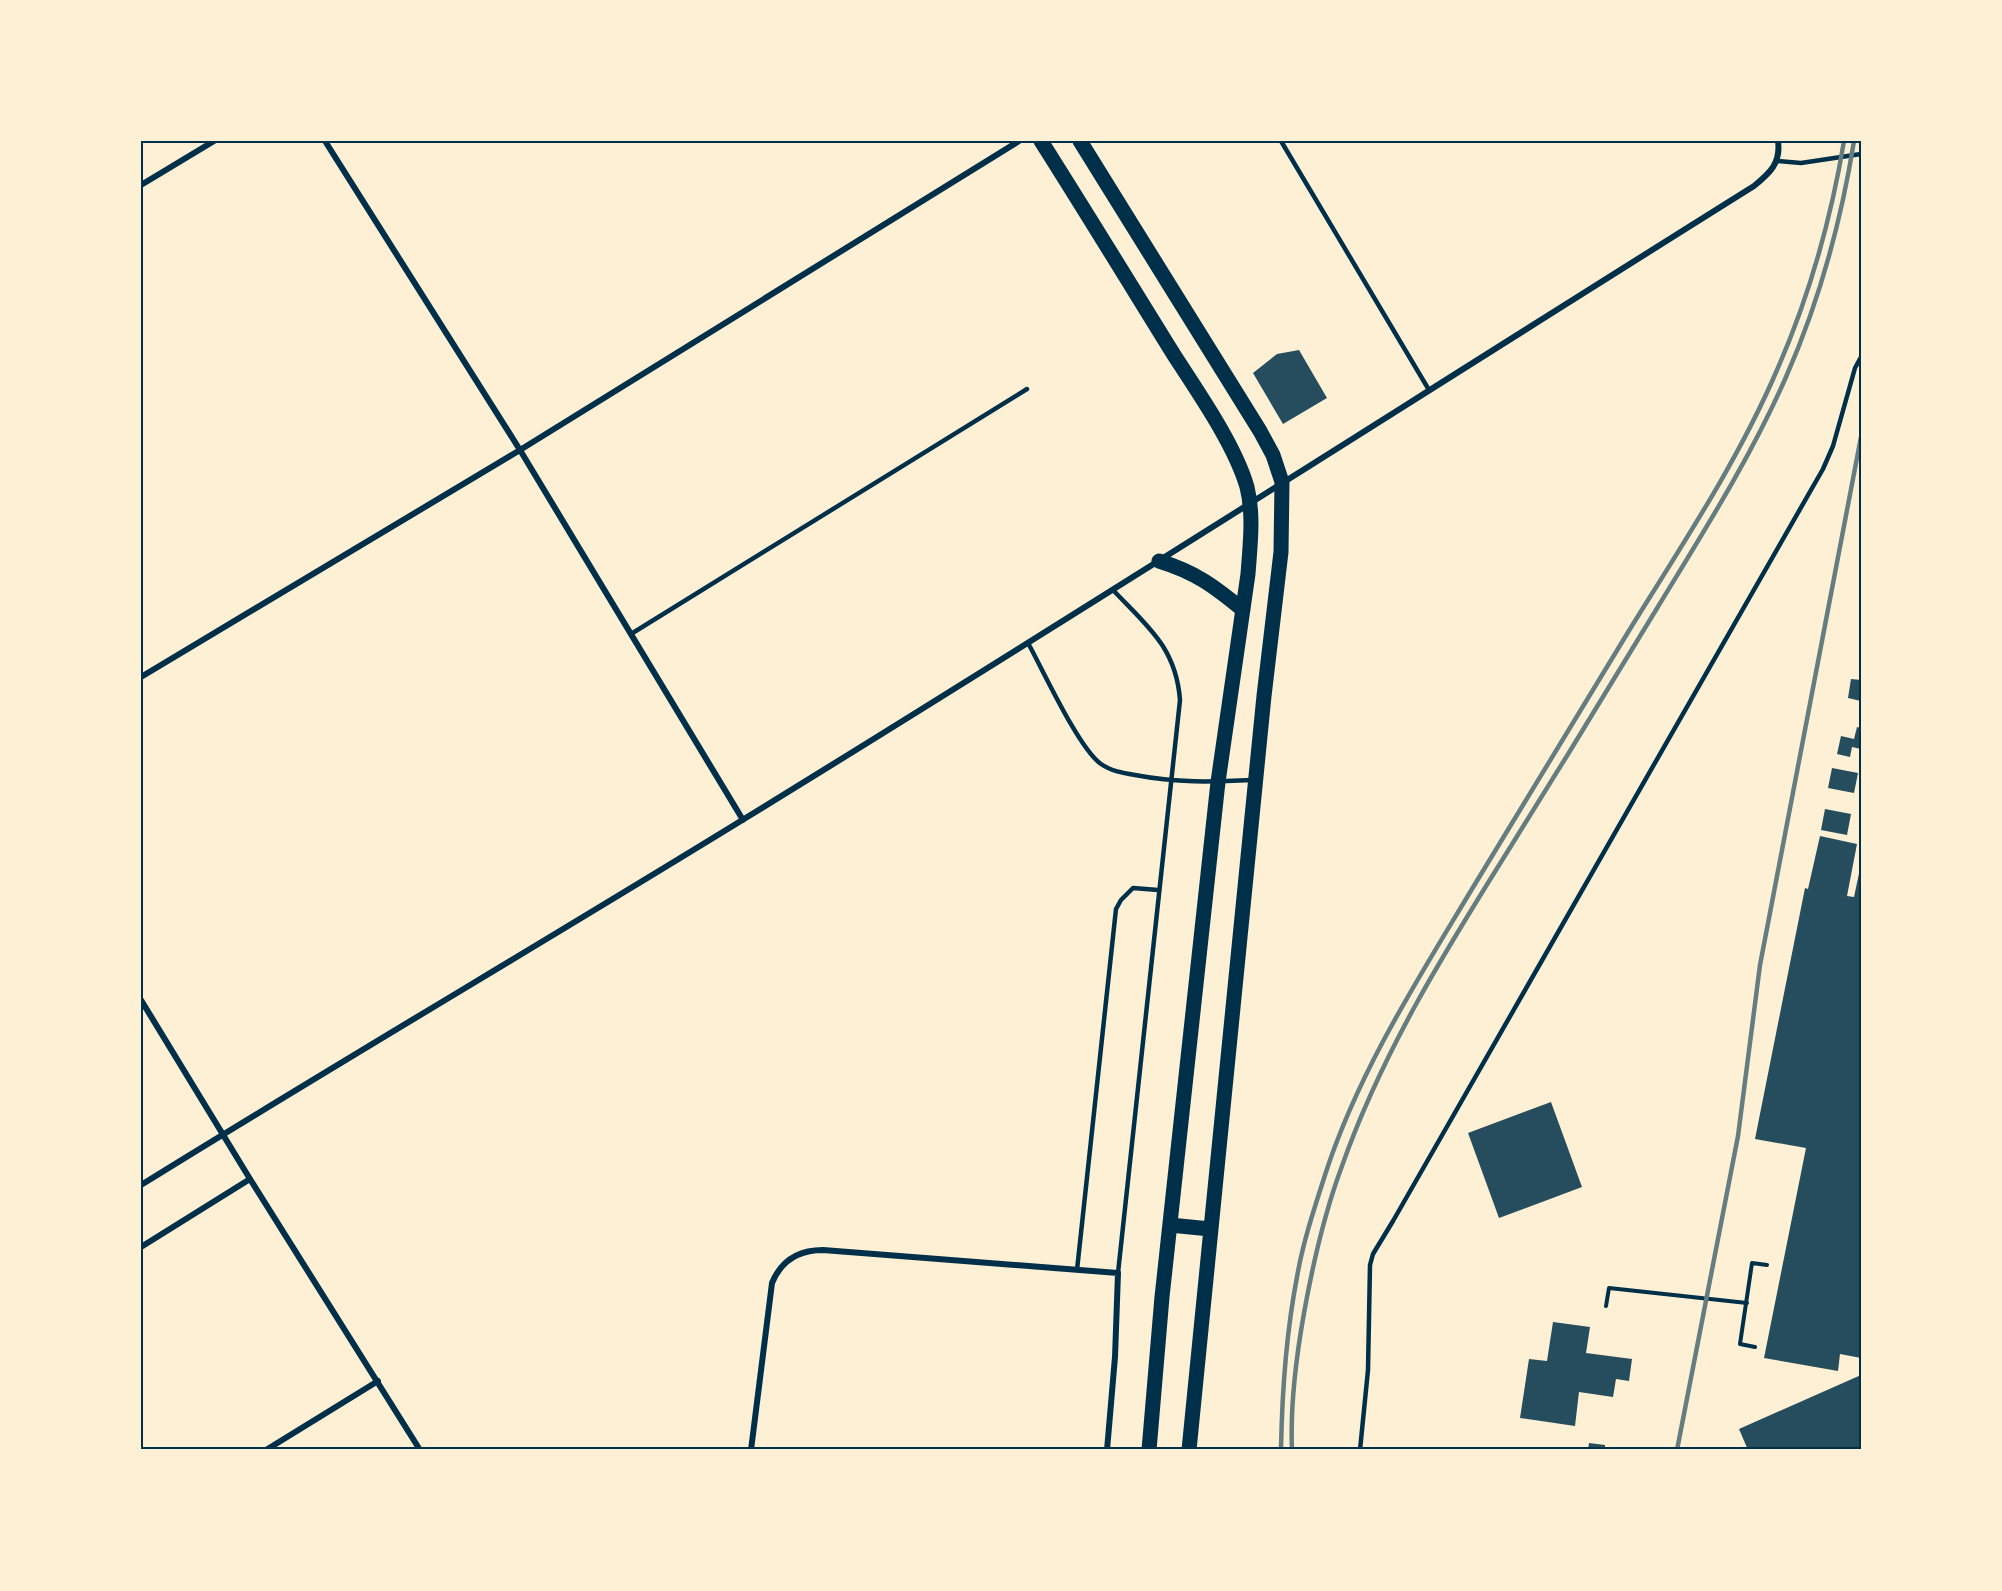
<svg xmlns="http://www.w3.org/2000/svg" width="2002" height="1591" font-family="'Titillium Web',sans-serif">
<rect width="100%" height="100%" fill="#fdf0d5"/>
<path fill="#264d5e" d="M1299,350L1327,398L1283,424L1253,373L1277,354Z
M1851,679L1861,680V701L1848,698Z
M1857,727L1861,728V749L1852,747L1850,757L1837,754L1841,736L1854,739Z
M1832,768L1858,773L1854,793L1828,788Z
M1825,809L1851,814L1847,835L1821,830Z
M1820,836L1857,844L1847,896L1854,897L1861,864V1358L1840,1354L1838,1371L1764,1358L1806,1148L1755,1139L1805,888L1808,889Z
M1551,1102L1582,1187L1499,1218L1468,1133Z
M1553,1322L1590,1327L1586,1353L1632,1359L1629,1381L1616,1379L1613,1397L1579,1392L1575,1426L1520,1418L1529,1359L1547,1361Z
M1861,1375V1450H1748L1739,1429Z
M1589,1443L1605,1445V1450H1588Z"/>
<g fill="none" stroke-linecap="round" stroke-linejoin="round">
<path stroke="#003049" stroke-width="4" d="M1606,1306L1609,1288L1747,1303
M1755,1347L1740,1344L1752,1263L1767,1265"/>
<path stroke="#003049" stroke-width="4.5" d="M1281,141L1429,390
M1777,161L1801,163L1861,154
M1113,590C1147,626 1176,647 1180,700L1118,1273
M631,634L1027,389
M1028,643C1043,670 1079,749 1101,764C1111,771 1123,773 1135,775C1177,783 1211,782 1253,780
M1077,1270L1116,909L1121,900L1133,888L1158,890
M1360,1450L1368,1370L1370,1265L1373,1254L1393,1221L1823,469L1833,446L1855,368L1861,357"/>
<path stroke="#003049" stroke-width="6" d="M325,141L520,450L743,820
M141,185L214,141
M141,677L520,450L1019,141
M141,1000L250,1179L420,1450
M141,1185C341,1061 544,942 744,819C1083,611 1417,397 1754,186C1770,173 1781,163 1778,141
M141,1247L250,1179
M266,1450L378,1381
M751,1450L772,1283C781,1261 798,1250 823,1250L1118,1273L1115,1357L1107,1450"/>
<path stroke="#003049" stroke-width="15" d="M1041,141C1086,212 1130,284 1174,355C1198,392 1235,445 1247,487C1254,515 1250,546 1248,574L1218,782L1162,1297L1149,1450
M1080,141L1260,431L1273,455L1282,482L1281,552L1264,696L1189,1450
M1159,561C1195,572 1214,586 1243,610
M1170,1225L1210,1229"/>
<path stroke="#657d81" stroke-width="4.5" d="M1281,1450C1282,1392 1286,1334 1297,1277C1303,1242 1315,1206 1326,1172C1359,1071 1418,979 1472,889C1525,802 1578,715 1630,629C1682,545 1738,461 1777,370C1809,297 1831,219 1844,141
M1292,1450C1290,1404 1296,1358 1304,1313C1313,1263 1324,1214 1342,1166C1382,1052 1447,948 1511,846C1561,766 1610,686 1659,605C1704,531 1751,457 1786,377C1819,302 1841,222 1854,141
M1677,1450L1738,1136L1760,965L1861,437"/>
</g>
<rect width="2002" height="1591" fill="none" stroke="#fdf0d5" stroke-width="285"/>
<rect x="142" y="142" width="1718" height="1306" fill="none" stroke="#003049" stroke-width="2"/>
</svg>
